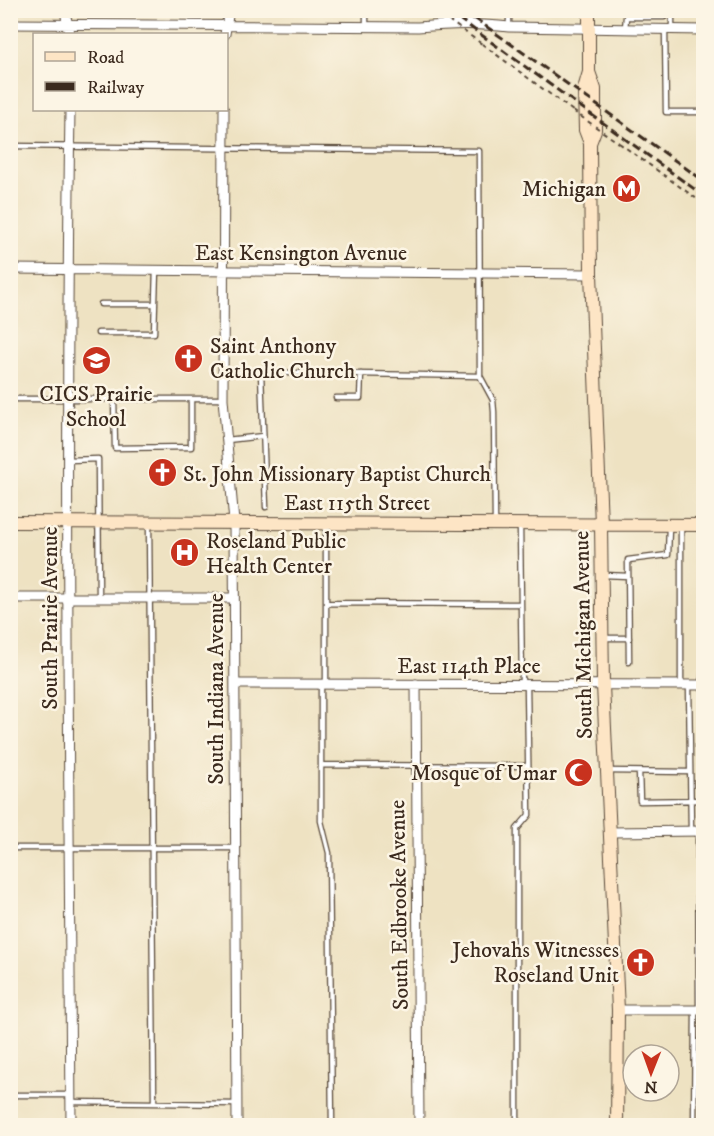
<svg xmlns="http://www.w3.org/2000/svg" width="714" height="1136" font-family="'IM FELL DW Pica',serif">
<rect width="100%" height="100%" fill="#fcf5e5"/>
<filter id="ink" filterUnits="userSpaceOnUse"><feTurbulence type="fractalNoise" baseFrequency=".0167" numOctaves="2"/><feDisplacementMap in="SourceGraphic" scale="12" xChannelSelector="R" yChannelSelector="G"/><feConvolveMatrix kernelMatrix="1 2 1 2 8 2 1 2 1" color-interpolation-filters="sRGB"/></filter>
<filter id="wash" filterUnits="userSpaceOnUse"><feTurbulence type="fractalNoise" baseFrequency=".008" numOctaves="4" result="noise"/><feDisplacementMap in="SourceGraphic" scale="24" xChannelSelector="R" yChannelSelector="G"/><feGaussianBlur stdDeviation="1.35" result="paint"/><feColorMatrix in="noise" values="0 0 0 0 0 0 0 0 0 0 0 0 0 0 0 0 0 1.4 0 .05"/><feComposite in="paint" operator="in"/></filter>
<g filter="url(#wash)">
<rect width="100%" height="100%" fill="#eee2c2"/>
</g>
<g filter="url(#ink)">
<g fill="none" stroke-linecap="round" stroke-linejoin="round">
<defs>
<path id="lane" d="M509,10V27
M672,10V29
M366,26V10
M625,29L626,17H664L663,10
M665,30L666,112H704
M10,146L479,151L480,376L493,400L494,412L495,522
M101,304H155
M98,333H154L156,270
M224,372L480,376
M261,373L266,507
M336,398H360L361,374
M10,399H223
M114,399L115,448L191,447V399
M227,440L263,436
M69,460L98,459L99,598
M149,524L154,1103
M520,526L522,685
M604,575L628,576
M326,603L521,604
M604,638H629
M629,662L628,560L668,555L669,527
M326,684V525
M321,685V821L329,853L332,1126
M681,685V527
M689,685L691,831
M702,685L704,630
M321,765L528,766
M607,771L690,772
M639,772L640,801L704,800
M698,831L699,1010
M10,848H236
M10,1095H71
M71,1102L236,1104
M517,1126V829L529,815L527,686
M694,1126L695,1010"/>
<path id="street" d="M65,10L69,34
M10,24L418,27C448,24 479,23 509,27L704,30
M225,34L229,10
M70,110C65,448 69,787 71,1126
M224,110L223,399L234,522L237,1126
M10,269L591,274
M10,598H234
M235,684L704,685
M416,684L419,1126
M610,832L704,831
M618,1010H704"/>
<path id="secondary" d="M589,10V72L595,89V130L590,143L591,274L601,524L603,685L618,1010L617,1126
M589,72L584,89L585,130L590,143
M10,522L704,525"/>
</defs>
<use href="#lane" stroke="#564637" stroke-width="7"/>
<use href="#street" stroke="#564637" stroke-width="11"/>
<use href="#secondary" stroke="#564637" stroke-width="14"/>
<path stroke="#564637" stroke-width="2" stroke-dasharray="4.5 4.5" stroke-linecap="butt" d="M435,10L441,15
M482,44L573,111
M619,143L704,204"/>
<use href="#lane" stroke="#fff" stroke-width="4.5"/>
<use href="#street" stroke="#fff" stroke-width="9"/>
<use href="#secondary" stroke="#fde5c5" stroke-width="12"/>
<path stroke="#3b2a1e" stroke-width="3" stroke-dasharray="9 4.5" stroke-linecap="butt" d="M447,10L704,196
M463,10L704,181"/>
<path stroke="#564637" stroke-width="2" stroke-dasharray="4.5 4.5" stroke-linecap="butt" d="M441,15L482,44
M573,111L619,143"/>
</g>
</g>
<defs>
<symbol id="metro-disc" viewBox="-11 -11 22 22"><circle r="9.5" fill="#c8321e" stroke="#fcf5e5"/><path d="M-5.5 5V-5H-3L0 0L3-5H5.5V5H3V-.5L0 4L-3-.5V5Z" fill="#fff"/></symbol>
<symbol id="church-disc" viewBox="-11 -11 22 22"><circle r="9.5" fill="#c8321e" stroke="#fcf5e5"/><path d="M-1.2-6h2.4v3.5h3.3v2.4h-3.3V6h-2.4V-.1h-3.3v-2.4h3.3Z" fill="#fff"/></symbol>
<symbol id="school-disc" viewBox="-11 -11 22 22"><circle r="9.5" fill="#c8321e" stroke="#fcf5e5"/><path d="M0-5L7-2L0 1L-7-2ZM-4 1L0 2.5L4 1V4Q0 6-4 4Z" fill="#fff"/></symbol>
<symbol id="hospital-disc" viewBox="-11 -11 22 22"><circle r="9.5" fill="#c8321e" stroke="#fcf5e5"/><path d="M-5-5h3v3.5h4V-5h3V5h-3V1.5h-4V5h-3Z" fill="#fff"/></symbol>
<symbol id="mosque-disc" viewBox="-11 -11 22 22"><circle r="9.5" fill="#c8321e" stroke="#fcf5e5"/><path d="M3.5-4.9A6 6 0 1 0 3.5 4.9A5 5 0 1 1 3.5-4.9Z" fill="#fff"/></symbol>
</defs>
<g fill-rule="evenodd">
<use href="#metro-disc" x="610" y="172" width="33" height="33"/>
<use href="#church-disc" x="172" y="342" width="33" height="33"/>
<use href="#school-disc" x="80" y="344" width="33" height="33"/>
<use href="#church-disc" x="146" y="456" width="33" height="33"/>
<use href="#hospital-disc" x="168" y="536" width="33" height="33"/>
<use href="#mosque-disc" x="562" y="756" width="33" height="33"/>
<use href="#church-disc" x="624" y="946" width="33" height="33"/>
</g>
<g text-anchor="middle" stroke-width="5" stroke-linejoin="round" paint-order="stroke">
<g font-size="22" fill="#3b2a1e" stroke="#fcf5e5" text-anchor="end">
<text x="606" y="196">Michigan</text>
<text x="210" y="353" text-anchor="start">Saint Anthony<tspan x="210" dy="25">Catholic Church</tspan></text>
<text x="96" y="401" text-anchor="middle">CICS Prairie<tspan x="96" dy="25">School</tspan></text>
<text x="183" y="481" text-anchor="start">St. John Missionary Baptist Church</text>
<text x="206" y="548" text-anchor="start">Roseland Public<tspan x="206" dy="25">Health Center</tspan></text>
<text x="557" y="780">Mosque of Umar</text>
<text x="619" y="957">Jehovahs Witnesses<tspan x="619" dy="25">Roseland Unit</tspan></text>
</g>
<g font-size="22" fill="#3b2a1e" stroke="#fcf5e5">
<text x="301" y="260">East Kensington Avenue</text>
<text x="357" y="510">East 115th Street</text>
<text transform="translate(49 618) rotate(-90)" y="8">South Prairie Avenue</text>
<text transform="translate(582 635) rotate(-91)" y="8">South Michigan Avenue</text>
<text x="469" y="673">East 114th Place</text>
<text transform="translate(215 689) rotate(-90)" y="8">South Indiana Avenue</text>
<text transform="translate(398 905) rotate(-91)" y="8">South Edbrooke Avenue</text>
</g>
</g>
<rect width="714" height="1136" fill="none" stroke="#fcf5e5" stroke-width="36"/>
<rect x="33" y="33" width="195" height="78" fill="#fcf5e5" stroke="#afa495" stroke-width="1.5"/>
<rect x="45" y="52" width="30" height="9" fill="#fde5c5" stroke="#afa495" stroke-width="1.5"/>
<text x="87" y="63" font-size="18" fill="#3b2a1e">Road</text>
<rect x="45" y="82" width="30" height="9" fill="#3b2a1e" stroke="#afa495" stroke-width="1.5"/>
<text x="87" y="93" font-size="18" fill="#3b2a1e">Railway</text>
<g transform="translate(651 1073) rotate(181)"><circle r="28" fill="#fcf5e5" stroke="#afa495" stroke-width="1.5"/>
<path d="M0-4.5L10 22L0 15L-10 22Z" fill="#c8321e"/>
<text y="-9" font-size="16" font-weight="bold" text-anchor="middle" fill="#3b2a1e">N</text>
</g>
</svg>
